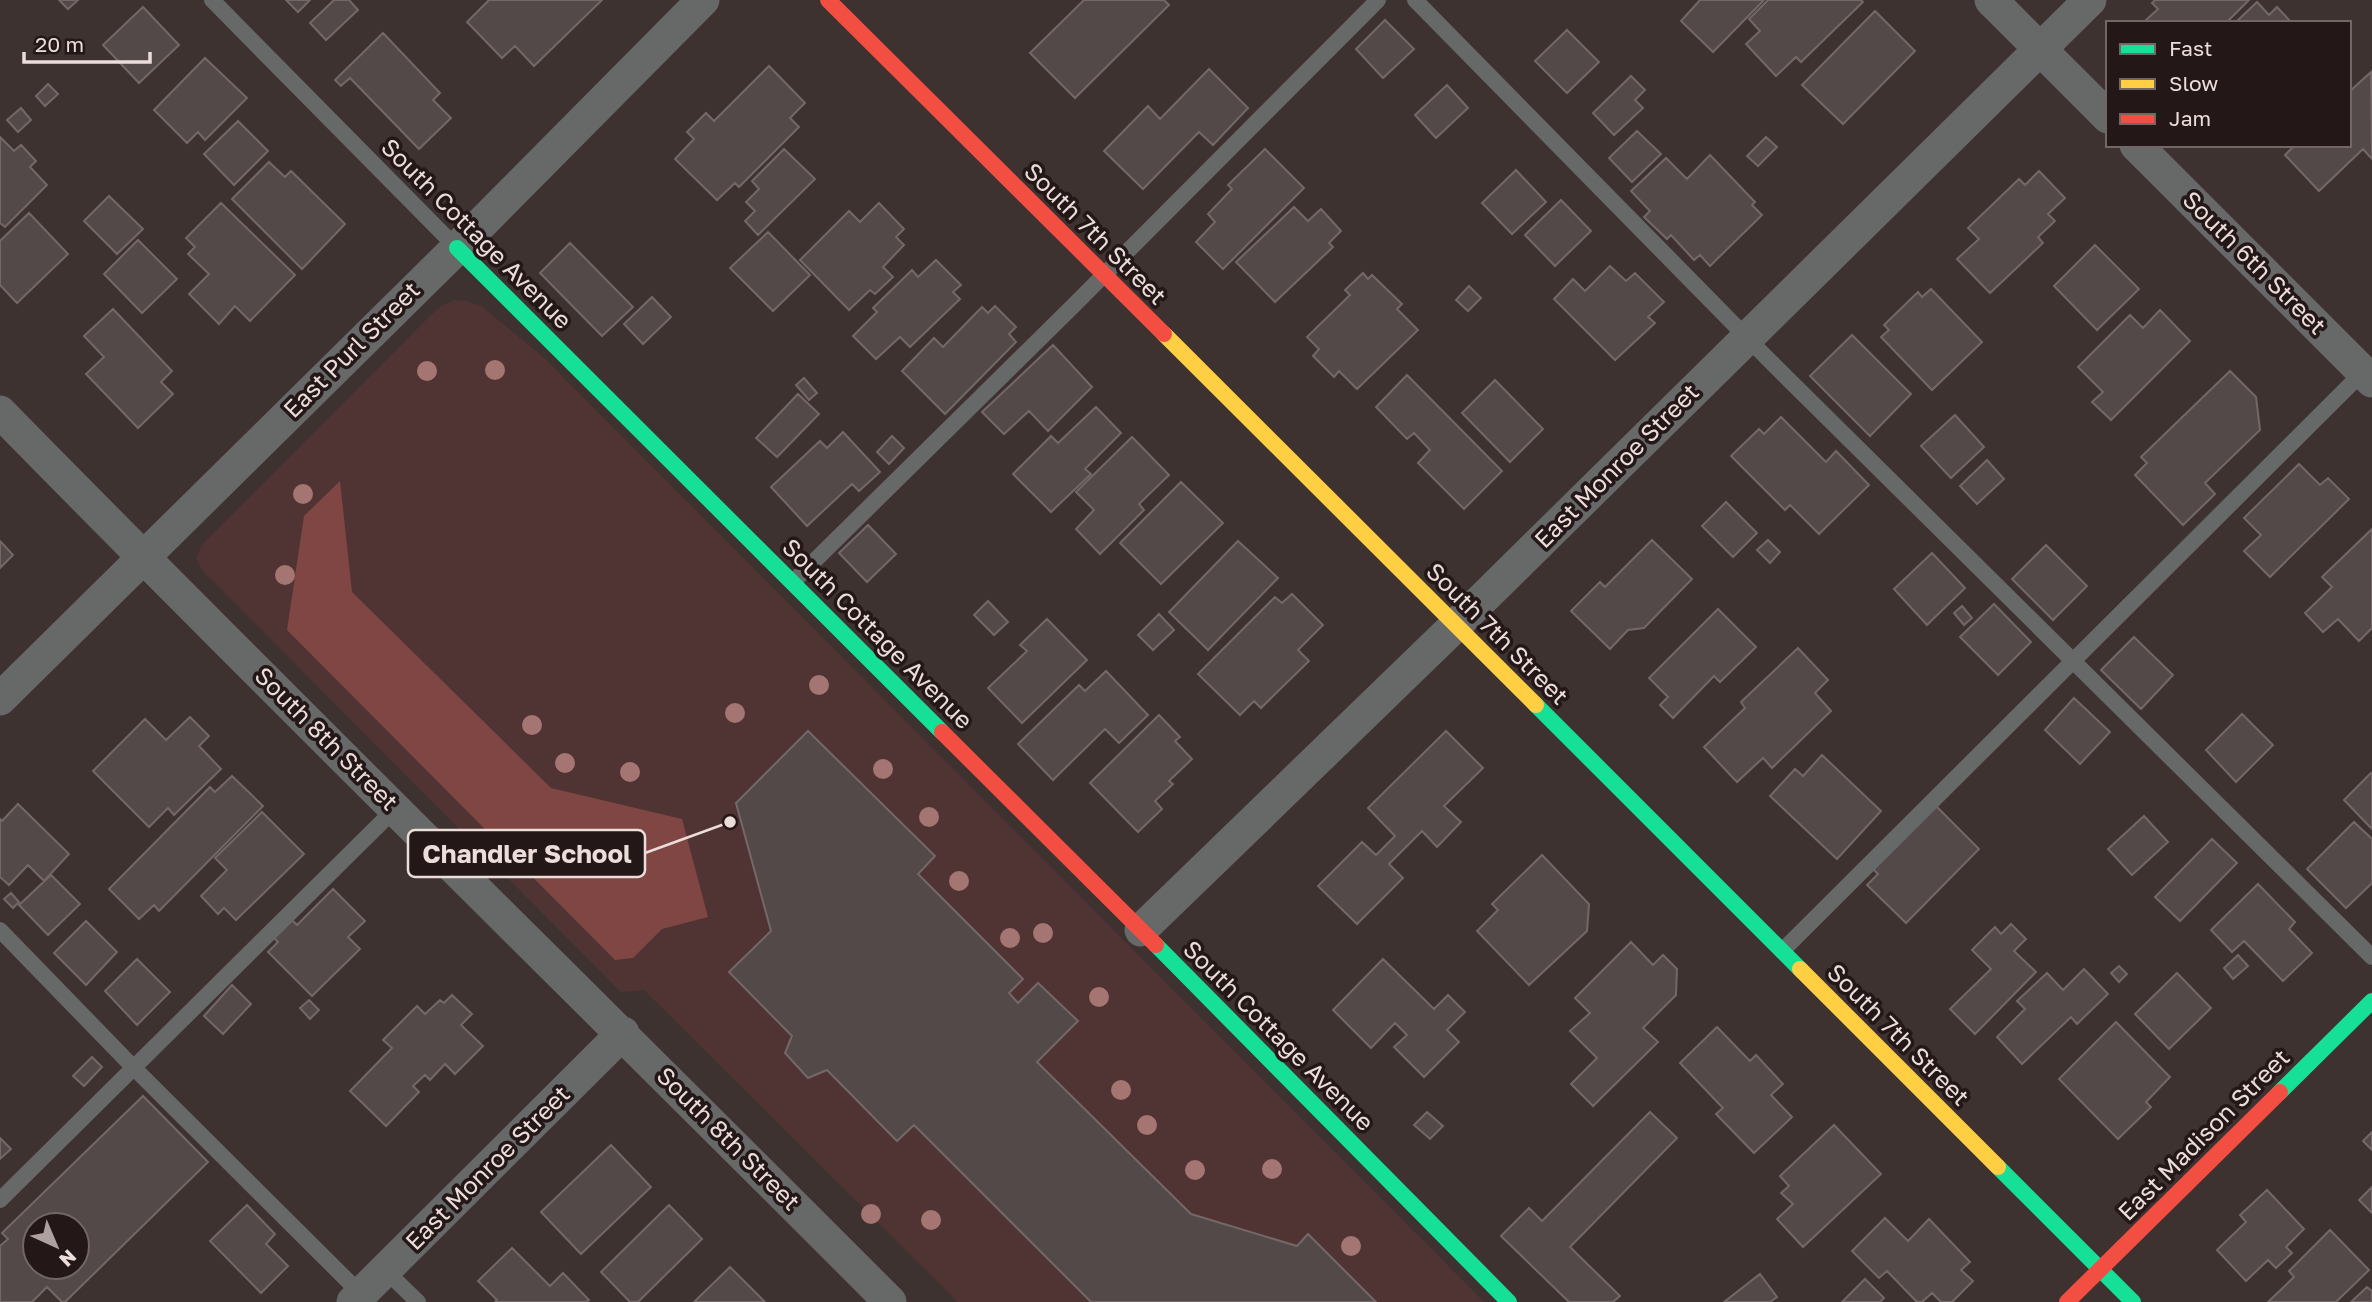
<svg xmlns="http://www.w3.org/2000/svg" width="2372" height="1302" font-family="'Golos Text',sans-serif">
<rect width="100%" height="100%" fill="#3e3231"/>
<path fill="#503433" d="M455,300L466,301L481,306L543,357L1484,1302H958L644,990L621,992L203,571L196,559L202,545L432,314L443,305Z"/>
<path fill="#7f4643" d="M340,481L352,592L551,788L682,819L708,917L662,929L633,958L615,960L287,630L304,516Z"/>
<path fill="#534948" stroke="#736867" stroke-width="2" fill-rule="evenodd" d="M59,0H78L68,9Z
M286,0H310L298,12Z
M334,0H349L358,10L326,40L310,23Z
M489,0H602L534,66L515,46L502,58L467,22Z
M1084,0H1164L1169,5L1075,98L1030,53Z
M1700,0H1764L1713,52L1681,21Z
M1768,0H1861L1863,2L1801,62L1796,57L1776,76L1746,44L1760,31L1749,19Z
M2155,0H2249L2226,23H2149L2146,20L2158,9L2152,3Z
M2257,2L2269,15L2277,7L2292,23H2235Z
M143,7L179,45L139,83L103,45Z
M1875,11L1915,51L1843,124L1802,85Z
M1385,20L1414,49L1383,78L1356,49Z
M1567,30L1599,62L1567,93L1535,61Z
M383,33L440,93L433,100L451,118L419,149L350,78L341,86L335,80Z
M205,58L247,98L205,140L198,132L187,143L154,110Z
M769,66L805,103L790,118L799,127L739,187L735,183L717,200L675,159L694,139L687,132L706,113L714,121Z
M1209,69L1248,108L1213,145L1199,132L1143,189L1104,151L1148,106L1160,119Z
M2371,72L2372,159L2363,149L2319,191L2285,155L2295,145H2349V92Z
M1631,76L1645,90L1635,100L1643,108L1614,135L1593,113Z
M48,84L58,94L45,106L36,96Z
M1447,85L1468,108L1436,138L1415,115Z
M21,108L31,120L18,132L7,120Z
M238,121L268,151L234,185L204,154Z
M1637,131L1661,154L1632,182L1609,158Z
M0,137L14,151L21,145L36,161L30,167L47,185L5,227L0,223Z
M1766,137L1777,147L1758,166L1747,156Z
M784,149L815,179L758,235L745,221L755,211L746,202L759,189L752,181Z
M1265,149L1304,188L1223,269L1196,242L1215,222L1208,214L1232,189L1228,185Z
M1710,155L1755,202L1752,205L1762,215L1710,266L1700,255L1694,260L1671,235L1667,239L1644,217L1650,211L1631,191L1666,158L1687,179Z
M269,162L285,177L291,171L345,224L302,269L232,199Z
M1516,170L1546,202L1512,234L1482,203Z
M2039,171L2065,198L2048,214L2055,221L2038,237L2043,243L1990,293L1957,259L1979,239L1968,228L2019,179L2025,185Z
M109,196L143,229L117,254L84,221Z
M1561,200L1591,231L1555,266L1525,235Z
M221,203L295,275L250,321L235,306L219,324L189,294L209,274L188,254L195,247L186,238Z
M879,203L904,229L896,237L904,245L883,267L893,277L875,294L870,290L849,310L800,260L849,211L860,222Z
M1294,207L1308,221L1321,209L1341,231L1329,243L1333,247L1275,302L1236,262Z
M29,213L68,254L17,303L0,285V241Z
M768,232L810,275L773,311L730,268Z
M138,240L177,279L142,313L104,274Z
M570,243L633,307L602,336L540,273Z
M2095,245L2139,289L2097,330L2054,286Z
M936,260L961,285L953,292L960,299L910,347L900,337L876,359L853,336L877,312L873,308L912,270L918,277Z
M1610,266L1626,281L1635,273L1664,302L1648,317L1655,323L1615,360L1554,299L1573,279L1585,291Z
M1363,273L1368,279L1372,275L1402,304L1397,309L1418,330L1357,389L1339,371L1334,377L1313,356L1319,349L1307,337L1350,295L1345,290Z
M1469,286L1481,298L1468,311L1456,300Z
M1931,289L1982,342L1932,390L1881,337L1889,330L1884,325L1918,292L1922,297Z
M652,297L671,317L643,344L624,324Z
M995,306L1016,327L1009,334L1016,342L945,414L902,371L934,338L943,347L982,307L988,313Z
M113,309L172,371L161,382L173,394L138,428L86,374L104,357L84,336Z
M2160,310L2190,341L2111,420L2092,402L2103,392L2078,367L2130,315L2143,328Z
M1852,335L1911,394L1870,436L1810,376Z
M1053,345L1092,387L1048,431L1029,411L1004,434L982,412Z
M2230,371L2256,397L2260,430L2205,483L2215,494L2183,525L2135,475L2147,463L2141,457Z
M1407,375L1502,471L1464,509L1418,463L1430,450L1414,433L1407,439L1376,407Z
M804,378L817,393L809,400L796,385Z
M1495,380L1543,429L1510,462L1462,413Z
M798,394L819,414L777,457L756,438Z
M1096,407L1121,433L1085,469L1091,474L1051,512L1013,474L1051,436L1058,443Z
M1955,415L1984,447L1951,478L1921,446Z
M1781,417L1826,462L1836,451L1869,485L1819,534L1790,505L1785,510L1731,456L1759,429L1764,434Z
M843,432L880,472L859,491L852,484L807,526L771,487L820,441L827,448Z
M892,436L904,448L889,464L877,452Z
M1132,437L1169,475L1139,504L1144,510L1100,554L1076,529L1094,510L1076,492Z
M1987,460L2004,479L1977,504L1960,486Z
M2299,464L2320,485L2328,478L2349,499L2270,577L2244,551L2261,535L2244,518Z
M1181,482L1223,523L1161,584L1120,543Z
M1726,502L1757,533L1733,557L1702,526Z
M868,525L896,554L867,582L839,553Z
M2372,529V628L2359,641L2338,619L2323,632L2305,613L2332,587L2322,577Z
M1652,540L1692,579L1644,628L1628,630L1610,649L1571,611L1600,582L1605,587Z
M1768,540L1780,552L1770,563L1757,550Z
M0,541L13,555L0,568Z
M1238,541L1278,578L1208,650L1169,612Z
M2046,545L2087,586L2053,620L2012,579Z
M1932,553L1965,588L1927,625L1894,589Z
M1292,594L1323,625L1298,650L1309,661L1261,708L1254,701L1240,715L1198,674L1275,597L1282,603Z
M988,601L1008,622L994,635L974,615Z
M1994,604L2031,642L1998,675L1960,637Z
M1962,606L1972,618L1964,625L1954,613Z
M1718,609L1756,647L1720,682L1714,676L1673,718L1660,705L1668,697L1649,678Z
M1159,614L1174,630L1153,650L1138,635Z
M1047,619L1087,660L1022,723L988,688L1027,651L1020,645Z
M2134,637L2173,675L2141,709L2101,670Z
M1798,648L1828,680L1815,693L1831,711L1772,768L1763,758L1737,782L1704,747L1745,708L1741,702Z
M1106,671L1148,715L1119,743L1105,729L1053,780L1018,744L1079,685L1085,691Z
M2074,698L2110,732L2080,764L2045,730Z
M2242,714L2273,745L2236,782L2206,750Z
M1159,715L1180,737L1175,741L1192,759L1169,781L1173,784L1155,801L1162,809L1138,832L1090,783Z
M190,717L209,736L199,746L221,769L174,815L168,808L149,827L93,771L145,719L166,740Z
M808,731L935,856L918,874L1023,979L1009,993L1018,1003L1038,983L1078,1021L1037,1062L1191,1214L1297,1246L1308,1234L1376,1302H1091L914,1125L897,1141L827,1070L808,1078L785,1053L792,1036L729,972L771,931L736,803Z
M1446,731L1483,768L1444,806L1461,822L1437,847L1422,831L1389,864L1403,878L1357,924L1318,886L1362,842L1376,855L1395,836L1368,808Z
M1822,755L1881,811L1837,859L1770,796L1795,769L1803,776Z
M2371,773L2372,774V829L2344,800Z
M232,776L263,806L159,911L154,905L139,919L109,889L210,787L215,792Z
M18,804L69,854L44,881L28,865L9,885L0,877V819L2,821Z
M1934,804L1979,849L1906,923L1867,885L1878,874L1871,867Z
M262,812L304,854L236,920L224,908L218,914L201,896L227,870L215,858Z
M2144,816L2168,842L2132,875L2108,849Z
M2354,822L2372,839V883L2346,908L2307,869Z
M2212,839L2237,863L2180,921L2155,897Z
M1542,855L1589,904L1587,931L1529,985L1477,931L1498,910L1492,904Z
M51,875L80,904L48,935L19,905Z
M2258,884L2295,922L2289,929L2312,953L2283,981L2244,941L2232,952L2211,930Z
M333,889L365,921L348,937L360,949L312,996L268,952L278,942L274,938L292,920L297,925Z
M11,893L19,902L13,908L4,899Z
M86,921L117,952L86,985L54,953Z
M2011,924L2026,939L2014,951L2036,972L1975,1034L1950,1009L1991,969L1972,950L1995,927L2001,934Z
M1631,942L1653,965L1663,955L1677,969L1676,995L1643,1028L1658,1042L1593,1106L1571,1084L1597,1058L1570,1031L1590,1013L1575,998Z
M2238,955L2248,966L2233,979L2224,968Z
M137,959L170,992L137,1025L105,991Z
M1383,959L1434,1009L1448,995L1465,1012L1447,1030L1459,1042L1424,1077L1394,1047L1407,1035L1395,1023L1371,1048L1333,1010Z
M2119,966L2127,974L2119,982L2111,973Z
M2084,969L2108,994L2077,1024L2071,1017L2022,1064L1997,1037L2025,1009L2017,1001L2047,973L2063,990Z
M2177,973L2211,1008L2169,1049L2135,1014Z
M232,985L251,1004L223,1034L204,1016Z
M452,995L472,1014L461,1025L483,1046L455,1074L445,1064L430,1080L425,1075L413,1086L419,1092L386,1126L350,1091L392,1048L383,1040L417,1006L425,1014L440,1000L444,1003Z
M309,1000L319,1010L310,1019L300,1008Z
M2116,1022L2170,1077L2146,1102L2151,1107L2118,1139L2059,1079Z
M1717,1027L1750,1061L1756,1055L1783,1084L1771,1095L1792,1117L1754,1153L1716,1114L1723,1108L1680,1063Z
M92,1057L102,1067L84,1086L73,1076Z
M143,1096L208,1162L65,1302H62L47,1287L32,1302H0V1246L8,1239L2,1233ZM35,1225H77V1267H35Z
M1427,1112L1443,1126L1430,1139L1414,1125Z
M1650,1112L1677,1138L1570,1247L1620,1296L1613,1302H1569L1501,1236L1529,1208L1542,1221Z
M1834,1125L1881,1174L1803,1247L1777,1219L1793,1204L1781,1193L1789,1186L1780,1176Z
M2372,1132V1150L2363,1141Z
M0,1138L11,1149L0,1159Z
M611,1145L651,1187L581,1254L541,1212Z
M2372,1187V1213L2359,1200Z
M2267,1190L2304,1229L2286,1247L2292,1253L2276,1268L2268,1260L2246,1281L2217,1250L2246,1222L2240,1215Z
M247,1205L275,1234L266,1244L288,1266L261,1293L210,1241Z
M669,1205L702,1239L638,1302H630L601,1272Z
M1885,1218L1908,1241L1929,1219L1970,1262L1961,1270L1973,1281L1952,1302H1941L1932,1293L1922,1302H1917L1887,1271L1879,1278L1852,1251Z
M2330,1230L2369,1270L2336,1302H2268L2294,1277L2289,1271Z
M512,1248L550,1286L563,1273L589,1300L586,1302H495L497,1300L478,1281Z
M730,1267L765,1302H694Z
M1760,1274L1777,1297L1770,1302H1724Z
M1865,1279L1884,1298L1880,1302H1842Z
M2367,1287L2372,1291V1302H2351Z"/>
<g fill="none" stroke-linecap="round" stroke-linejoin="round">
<path stroke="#676868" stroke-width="16" d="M212,0L457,248
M1415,0L1768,359L2372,957
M793,582L1073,306L1378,0
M0,930L133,1067L361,1294
M1782,951L2365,370
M0,1200L396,808
M385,1270L418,1302"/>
<path stroke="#676868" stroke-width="33" d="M1991,0L2108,117
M2136,145L2372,381
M0,412C294,712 594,1005 890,1302
M0,699L457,248L703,0
M1141,930L1456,625L2090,0
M353,1302L623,1033"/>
<path stroke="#16e098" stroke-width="16" d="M457,248L942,732
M1536,705L1800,969
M1156,945L1509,1302
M2280,1092L2372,1001
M1998,1167L2133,1302"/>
<path stroke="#ffcf43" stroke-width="16" d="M1164,334L1536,705
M1800,969L1998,1167"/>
<path stroke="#f24e42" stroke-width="16" d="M828,0L1164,334
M942,732L1156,945
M2067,1302L2280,1092"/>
</g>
<g fill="#a47572">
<circle cx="495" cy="370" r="10"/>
<circle cx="427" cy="371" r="10"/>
<circle cx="303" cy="494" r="10"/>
<circle cx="285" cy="575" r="10"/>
<circle cx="819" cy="685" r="10"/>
<circle cx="735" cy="713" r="10"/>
<circle cx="532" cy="725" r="10"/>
<circle cx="565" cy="763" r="10"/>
<circle cx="883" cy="769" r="10"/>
<circle cx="630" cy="772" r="10"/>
<circle cx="929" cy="817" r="10"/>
<circle cx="959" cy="881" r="10"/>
<circle cx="1043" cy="933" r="10"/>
<circle cx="1010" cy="938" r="10"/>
<circle cx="1099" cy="997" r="10"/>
<circle cx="1121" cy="1090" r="10"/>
<circle cx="1147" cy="1125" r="10"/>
<circle cx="1272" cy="1169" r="10"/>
<circle cx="1195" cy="1170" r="10"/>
<circle cx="871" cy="1214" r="10"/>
<circle cx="931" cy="1220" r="10"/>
<circle cx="1351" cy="1246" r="10"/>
</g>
<g text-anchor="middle" stroke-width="7" stroke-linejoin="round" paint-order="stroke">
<g font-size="24" fill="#ecdddb" stroke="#231817">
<text transform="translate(476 234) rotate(45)" y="8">South Cottage Avenue</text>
<text transform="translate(1095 234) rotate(45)" y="8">South 7th Street</text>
<text transform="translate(2254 263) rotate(45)" y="8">South 6th Street</text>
<text transform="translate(352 350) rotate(-45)" y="8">East Purl Street</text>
<text transform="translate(1617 466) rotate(-45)" y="8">East Monroe Street</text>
<text transform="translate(877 634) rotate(45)" y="8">South Cottage Avenue</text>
<text transform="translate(1497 634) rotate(45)" y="8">South 7th Street</text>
<text transform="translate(326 739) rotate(45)" y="8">South 8th Street</text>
<text transform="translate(1898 1035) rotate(45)" y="8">South 7th Street</text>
<text transform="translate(1278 1036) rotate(45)" y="8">South Cottage Avenue</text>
<text transform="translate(2204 1135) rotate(-45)" y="8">East Madison Street</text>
<text transform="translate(728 1139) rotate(45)" y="8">South 8th Street</text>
<text transform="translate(488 1168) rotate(-45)" y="8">East Monroe Street</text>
</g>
</g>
<path fill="none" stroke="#ecdddb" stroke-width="2.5" d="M730 822L645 853"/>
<circle fill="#ecdddb" stroke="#231817" stroke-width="2.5" cx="730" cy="822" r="7"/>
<rect fill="#231817" stroke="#ecdddb" stroke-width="2.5" x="408" y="830" width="237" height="47" rx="7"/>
<g font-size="26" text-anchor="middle" font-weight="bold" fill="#ecdddb">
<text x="527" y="863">Chandler School</text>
</g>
<rect x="2106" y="21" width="245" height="126" fill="#231817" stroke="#736765" stroke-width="2"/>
<rect x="2120" y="44" width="35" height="10" fill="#16e098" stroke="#736765" stroke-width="2"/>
<text x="2169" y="56" font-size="21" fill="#ecdddb">Fast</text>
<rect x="2120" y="79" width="35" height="10" fill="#ffcf43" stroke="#736765" stroke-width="2"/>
<text x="2169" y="91" font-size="21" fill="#ecdddb">Slow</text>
<rect x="2120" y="114" width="35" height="10" fill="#f24e42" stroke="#736765" stroke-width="2"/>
<text x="2169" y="126" font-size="21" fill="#ecdddb">Jam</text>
<g transform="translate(56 1246) rotate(136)"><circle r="33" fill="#231817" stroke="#736765" stroke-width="2"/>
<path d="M0-5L12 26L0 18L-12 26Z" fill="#afa1a0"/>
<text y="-10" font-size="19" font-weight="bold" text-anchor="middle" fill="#ecdddb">N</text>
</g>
<path d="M24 52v10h126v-10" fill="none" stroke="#ecdddb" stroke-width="3.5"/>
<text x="35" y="52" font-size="21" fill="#ecdddb" stroke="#231817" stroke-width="5" paint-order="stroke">20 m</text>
</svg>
